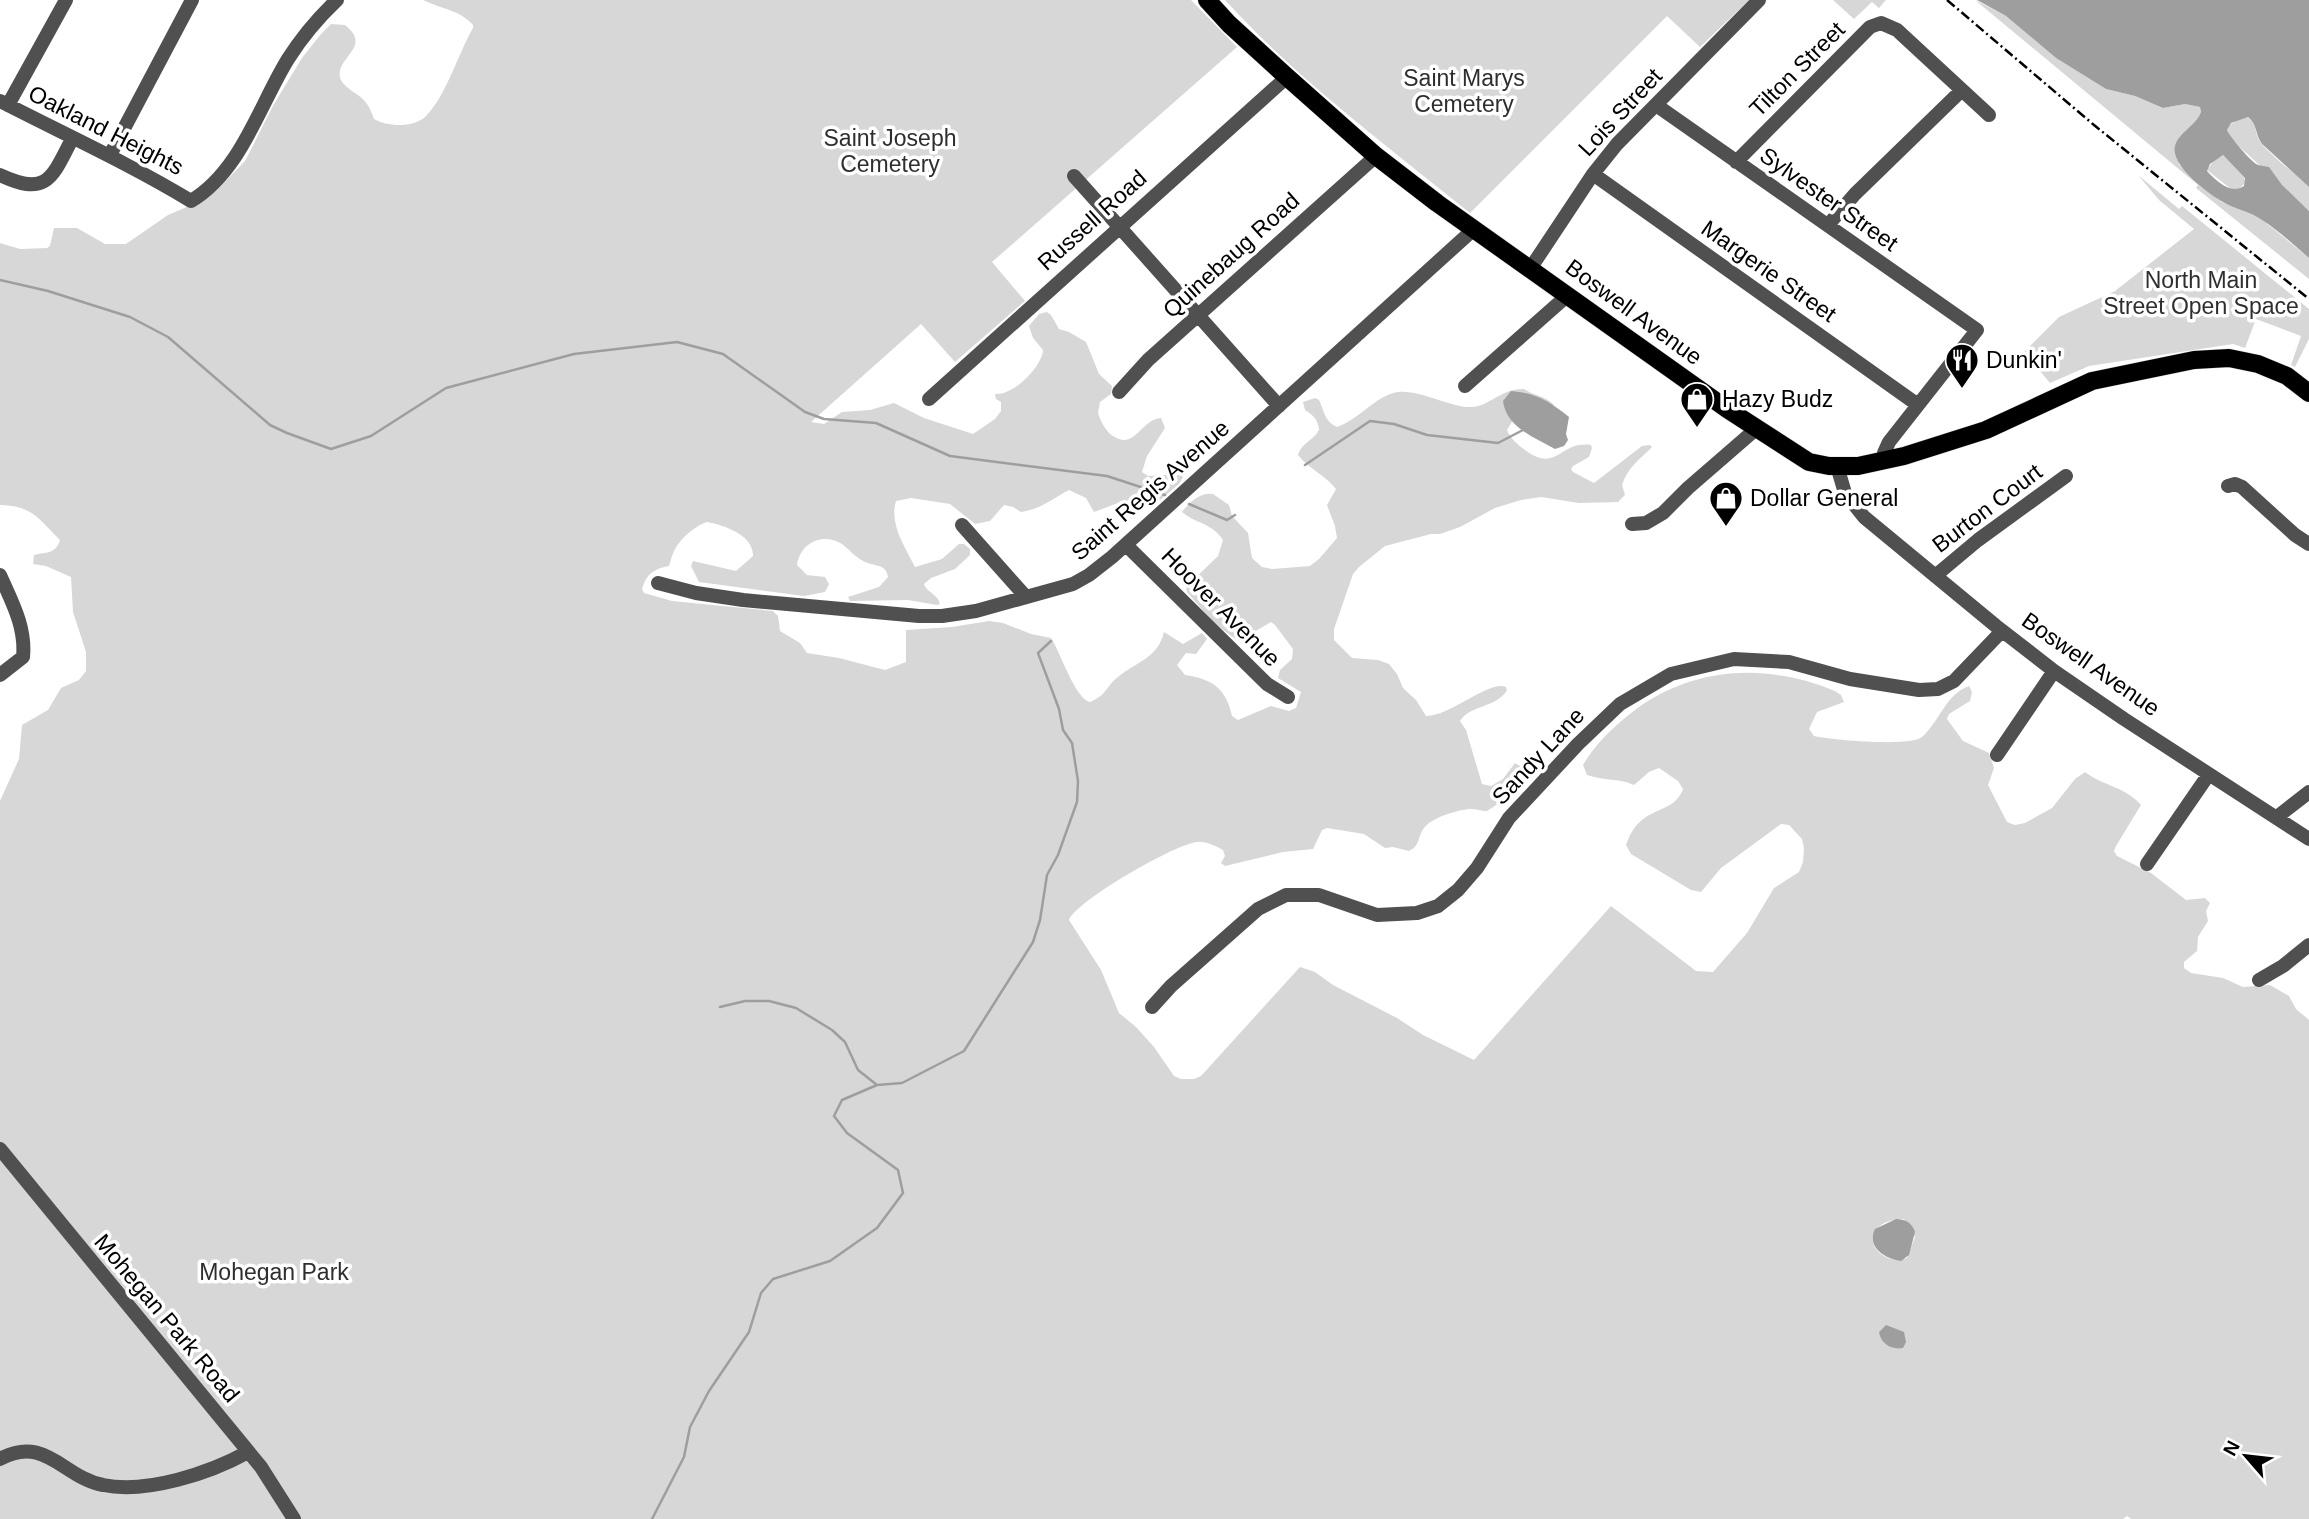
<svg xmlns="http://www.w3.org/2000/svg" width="2309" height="1519" font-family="Arial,sans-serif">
<rect width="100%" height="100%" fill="#fff"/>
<path fill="#d7d7d7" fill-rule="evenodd" d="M423,0H1191L1237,47L992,262L1025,301L955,362L921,324L811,422L824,424L842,412L870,410L894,403L924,418L973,434L995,419L1001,411V402L996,399L995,394C1013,396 1042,367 1043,350L1033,338L1029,326L1039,314L1047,312L1051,315L1059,329L1069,332L1086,342L1099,374L1112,386L1111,394L1100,402L1098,413C1100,420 1106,432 1113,436C1135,451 1141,419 1161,418L1165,428L1147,456L1142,472L1148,476L1180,474L1183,477L1179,484L1154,505L1118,503L1094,512L1086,498L1069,490C1052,499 1041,509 1021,512L1013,507L1004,505L990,521L975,524L950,504L911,498L896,501C889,524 905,547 915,567L942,559L959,544H964L970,549V555L955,569L931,578L924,584C926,592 938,594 940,604L937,605L908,600L850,601L848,597L879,587L888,577C886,563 874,567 863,561C855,557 849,549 842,544C823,532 800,543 797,565L807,575L825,577L829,584L825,592L804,596L699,582L691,566L693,561L736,571L753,556C754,536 725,525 707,522C695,526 682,537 675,549C672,554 671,560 669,566C654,569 647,573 642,589L644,593L672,601L773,611L778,616L780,631L800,643L807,653L839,658L885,670L906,662V630L952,627L989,621L1003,623L1031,634L1051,638C1060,651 1075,699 1090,702C1107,695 1106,686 1118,677C1136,662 1158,658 1164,632L1183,644L1202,633L1207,639L1196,654L1186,653L1177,665L1185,675C1212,679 1226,688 1232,716L1238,720L1271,706L1289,711L1296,708L1301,692L1278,678L1280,670L1292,659L1293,649L1275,625L1271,622L1247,636L1244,641C1226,639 1199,606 1187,592L1186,587L1218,556L1223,540C1211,522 1196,524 1182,512C1189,502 1201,492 1213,494L1229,505L1232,516L1248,533L1252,558L1262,567L1272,569L1310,566L1319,559L1337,538L1335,526L1327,505L1336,489C1325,475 1309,469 1298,455C1301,443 1314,440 1319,430C1318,419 1313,415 1305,410L1303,402L1315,398L1319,400C1324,410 1324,421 1337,427C1358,420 1373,399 1393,393C1416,386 1451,409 1473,407C1490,405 1503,388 1524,389C1534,396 1546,396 1554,405L1513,420L1507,430C1510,438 1518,445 1525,450C1557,474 1560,440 1591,445L1592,448L1589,457L1573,466L1571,469L1573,472L1594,483L1642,446L1650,445L1652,447C1639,460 1628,467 1622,485L1625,495L1618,502L1579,503L1541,497L1521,500L1495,508L1460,527L1440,534H1431L1385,546L1359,567L1353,574L1334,629V640L1352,658L1378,660L1389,664L1397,674L1403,688L1416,700L1426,716C1449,717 1489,680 1506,687L1507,690C1497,708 1471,704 1460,721L1466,730L1482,784L1491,786L1503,779L1515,763L1523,768L1524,779L1510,796L1487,811C1481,811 1477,809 1471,809C1459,809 1431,818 1424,828C1417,837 1421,845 1409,851L1393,847L1385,848L1364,834L1327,828L1322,830L1313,849L1283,852L1225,866L1221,863L1225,856L1223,850C1215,846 1206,841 1197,842C1175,844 1076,901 1069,920L1101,970L1119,1013L1136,1027L1154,1047L1174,1076L1181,1079H1194L1201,1076L1300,967L1315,972L1333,985L1397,1018L1423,1035L1474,1060L1611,906L1696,971L1713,972L1747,933L1774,888L1799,872L1803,862L1804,848L1802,839L1789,825L1781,824L1721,868L1701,892L1691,890L1631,854L1626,845C1629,836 1634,826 1642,820C1656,808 1676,809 1683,789L1678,781L1659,768L1649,772L1634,785C1619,778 1603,781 1587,775L1583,765C1596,743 1615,725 1635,710C1695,666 1767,663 1835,691L1841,695L1844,702L1817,712L1809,729L1814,736C1831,740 1910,747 1922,737C1940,721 1945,695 1969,686L1972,692L1970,701L1949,714L1947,719L1963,741L1989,753L1994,768L1988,785L2007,822L2015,825L2025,823L2052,808L2075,779L2085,772C2103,786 2126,787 2141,805L2116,846L2114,851L2117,856L2151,873L2186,900L2205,898L2210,903L2206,911L2208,921L2198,937L2197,951L2184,962V968L2191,973L2223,978L2243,987L2270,985L2289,996L2296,1009L2309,1020V1519H2131L2127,1516L2123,1519H0V801L19,759L22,725L48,710L61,688L79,680L86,671V652L73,612L71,577L46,566L33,564L34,555C46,552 56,554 60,540C38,519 34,506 0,505V243L20,249L47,248L50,246L54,228H77L105,244H126L168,215L196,203L218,189L245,161L274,104L302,58L321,34L331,24L345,25C373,47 336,57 340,77C342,88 361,94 367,104C370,108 372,114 374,119C387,127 415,128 426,116C446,96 458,54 473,28V25C460,10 441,9 423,0ZM1898,1219H1904L1915,1237L1907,1258C1877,1268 1852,1227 1898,1219Z
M1225,0H1749L1700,47L1667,16L1470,213C1386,145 1298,80 1225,0Z
M1833,0H1886L1879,8L1872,2L1854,19Z
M1975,0L2006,16L2056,58L2106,89L2135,96L2163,108L2185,104L2200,107L2201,112L2179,164L2201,187L2222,202L2260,218L2309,258V279L2196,188L2198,185Z
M2245,116C2257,122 2254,129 2259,140C2262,148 2300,178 2309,187V211L2231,139L2227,130L2229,125Z
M2223,155L2244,177L2245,183L2239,189H2231L2207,170L2215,159Z
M2138,175L2179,209L2182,206L2309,309V339L2295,367L2291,365L2301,336L2256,319L2245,348L2233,344L2089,366L2050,383L2024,352L2059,317L2115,291L2194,229L2159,200Z"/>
<path fill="#9e9e9e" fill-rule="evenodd" d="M1977,0H2309V187L2262,144C2255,135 2258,125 2248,117L2231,123L2227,130C2229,136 2252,163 2258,165C2261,166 2265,166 2269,167L2282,185L2309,211V258C2294,245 2279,231 2262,220C2251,212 2235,209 2223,202C2208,194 2170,165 2175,146C2179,132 2196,126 2201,112L2200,107L2185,104L2163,108L2135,96L2106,89L2056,58L2006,16ZM2223,155L2245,178L2244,186C2231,195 2216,181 2207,171L2210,164Z
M1511,391C1536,393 1549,401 1569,417L1566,434L1568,440L1564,446L1555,449C1535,438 1506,427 1503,401Z
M1896,1219C1906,1219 1912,1223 1915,1232L1909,1255L1901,1261C1885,1259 1866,1247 1875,1229Z
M1886,1325L1904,1332L1906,1342L1903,1348C1891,1350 1881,1344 1879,1332Z"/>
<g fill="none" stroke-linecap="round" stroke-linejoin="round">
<path stroke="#9e9e9e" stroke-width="2.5" d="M0,280L48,291L130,317L168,337L270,425L287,433L331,449L371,436L446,388L574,354L677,342L723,354L805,412L824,419L876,423L950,456L1107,476L1165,495
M1305,465L1370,421L1394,424L1427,435L1498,443L1523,430
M1189,504L1227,520L1235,515
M720,1007L745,1001H769L796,1008L832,1030L845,1042L858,1070L877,1085
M652,1519L684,1457L690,1427L709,1391L749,1332L761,1293L773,1279L830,1261L877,1228L903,1193L898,1170L847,1133L834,1116L842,1100L877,1085L902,1083L964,1051L1033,942L1040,920L1047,875L1058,855L1077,802L1078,781L1072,743L1063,730L1059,709L1038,653L1051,641"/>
<defs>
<path id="major" d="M1207,0L1229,24L1287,77L1376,156L1437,203L1727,409L1809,462L1829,466H1858L1904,456L1986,430L2092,381L2194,360L2229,358L2258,364L2287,376L2309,393"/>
</defs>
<use href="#major" stroke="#dbdbdb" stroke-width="19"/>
<path stroke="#505050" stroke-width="14" d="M0,101C64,134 130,164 191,201C241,171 259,106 288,59C302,37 318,18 337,0
M8,105L66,0
M1656,105L1977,330L1889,442L1884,453V461
M110,155L192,0
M1736,162L1870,27L1881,23L1897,30L1989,115
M1593,174L1918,405
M0,175C47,197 52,178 72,139
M1074,176L1279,406
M1828,225L1855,194L1962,90
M1530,269L1593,174L1617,144L1759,0
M1465,386L1568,295
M1119,392L1148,360L1376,156
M929,399L1287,77
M1837,466L1845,493L1864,517L1996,626L2054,671L2124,719L2309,839
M2228,486L2235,484L2242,487L2295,535L2309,544
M1632,524L1646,523L1663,513L1688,488L1756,429
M962,525L1026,597
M1126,545L1267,684L1288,697
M0,575C12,602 26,627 23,657L0,675
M1935,576L1978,540L2066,476
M658,583L696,593L743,600L919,616H942L976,611L1073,584L1089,575L1112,557L1474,229
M1997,755L2054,671
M2277,817L2309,792
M2147,864L2209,774
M2259,980L2283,966L2309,945
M1152,1007L1171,986L1258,909L1286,895H1319L1377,915L1417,913L1438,906L1458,890L1477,868L1509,818L1578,744L1620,704L1671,674L1734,659L1789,662L1850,679L1919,690L1938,689L1954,681L2002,631
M0,1149L261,1467L294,1519
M0,1459C45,1434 64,1478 103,1485C147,1494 210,1473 248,1452"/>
<use href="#major" stroke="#000" stroke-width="18"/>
<path stroke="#000" stroke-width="2.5" stroke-dasharray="10 3.5 2 3.5" stroke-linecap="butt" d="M1947,0L2094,125L2309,299"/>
</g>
<defs>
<symbol id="restaurant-pin" viewBox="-11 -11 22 30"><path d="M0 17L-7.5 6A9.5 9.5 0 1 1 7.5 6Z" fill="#000" stroke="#fff"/><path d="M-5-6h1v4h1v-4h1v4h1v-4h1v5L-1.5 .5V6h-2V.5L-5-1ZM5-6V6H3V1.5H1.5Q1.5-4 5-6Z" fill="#fff"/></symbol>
<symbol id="shop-pin" viewBox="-11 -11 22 30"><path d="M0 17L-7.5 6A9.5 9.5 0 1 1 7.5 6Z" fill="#000" stroke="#fff"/><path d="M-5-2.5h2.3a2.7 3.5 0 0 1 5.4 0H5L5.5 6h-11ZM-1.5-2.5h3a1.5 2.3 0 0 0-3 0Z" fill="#fff"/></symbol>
</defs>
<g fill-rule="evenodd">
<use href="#restaurant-pin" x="1943" y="341" width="38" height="52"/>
<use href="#shop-pin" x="1678" y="380" width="38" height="52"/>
<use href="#shop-pin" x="1707" y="479" width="38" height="52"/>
</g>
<g text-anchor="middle" stroke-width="7" stroke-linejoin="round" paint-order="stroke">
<g font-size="23" fill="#000" stroke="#fff">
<text transform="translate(1797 69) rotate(-45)" y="8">Tilton Street</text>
<text transform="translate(1620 112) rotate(-47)" y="8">Lois Street</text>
<text transform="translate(106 130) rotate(27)" y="8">Oakland Heights</text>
<text transform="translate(1829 199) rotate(35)" y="8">Sylvester Street</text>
<text transform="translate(1092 220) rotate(-42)" y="8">Russell Road</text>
<text transform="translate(1231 255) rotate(-42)" y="8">Quinebaug Road</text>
<text transform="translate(1769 271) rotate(35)" y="8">Margerie Street</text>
<text transform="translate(1634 312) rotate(36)" y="8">Boswell Avenue</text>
<text transform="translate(1150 490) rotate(-41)" y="8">Saint Regis Avenue</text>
<text transform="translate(1987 508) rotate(-37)" y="8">Burton Court</text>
<text transform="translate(1221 607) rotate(45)" y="8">Hoover Avenue</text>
<text transform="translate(2091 664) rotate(35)" y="8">Boswell Avenue</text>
<text transform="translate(1538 756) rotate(-47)" y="8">Sandy Lane</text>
<text transform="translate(167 1318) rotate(50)" y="8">Mohegan Park Road</text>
</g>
<g font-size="23" fill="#2e2e2e" stroke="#fff">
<text x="1464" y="86">Saint Marys<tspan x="1464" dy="26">Cemetery</tspan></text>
<text x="890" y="146">Saint Joseph<tspan x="890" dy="26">Cemetery</tspan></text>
<text x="2201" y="288">North Main<tspan x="2201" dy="26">Street Open Space</tspan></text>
<text x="274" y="1280">Mohegan Park</text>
</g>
<g font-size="23" fill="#000" stroke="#fff" text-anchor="start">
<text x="1986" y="368">Dunkin'</text>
<text x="1722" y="407">Hazy Budz</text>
<text x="1750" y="506">Dollar General</text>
</g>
</g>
<g transform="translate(2246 1456) rotate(298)" stroke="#ffffff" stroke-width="5" paint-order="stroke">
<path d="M0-5L12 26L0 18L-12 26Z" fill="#000000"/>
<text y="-10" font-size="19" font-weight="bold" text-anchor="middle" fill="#000000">N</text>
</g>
</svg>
